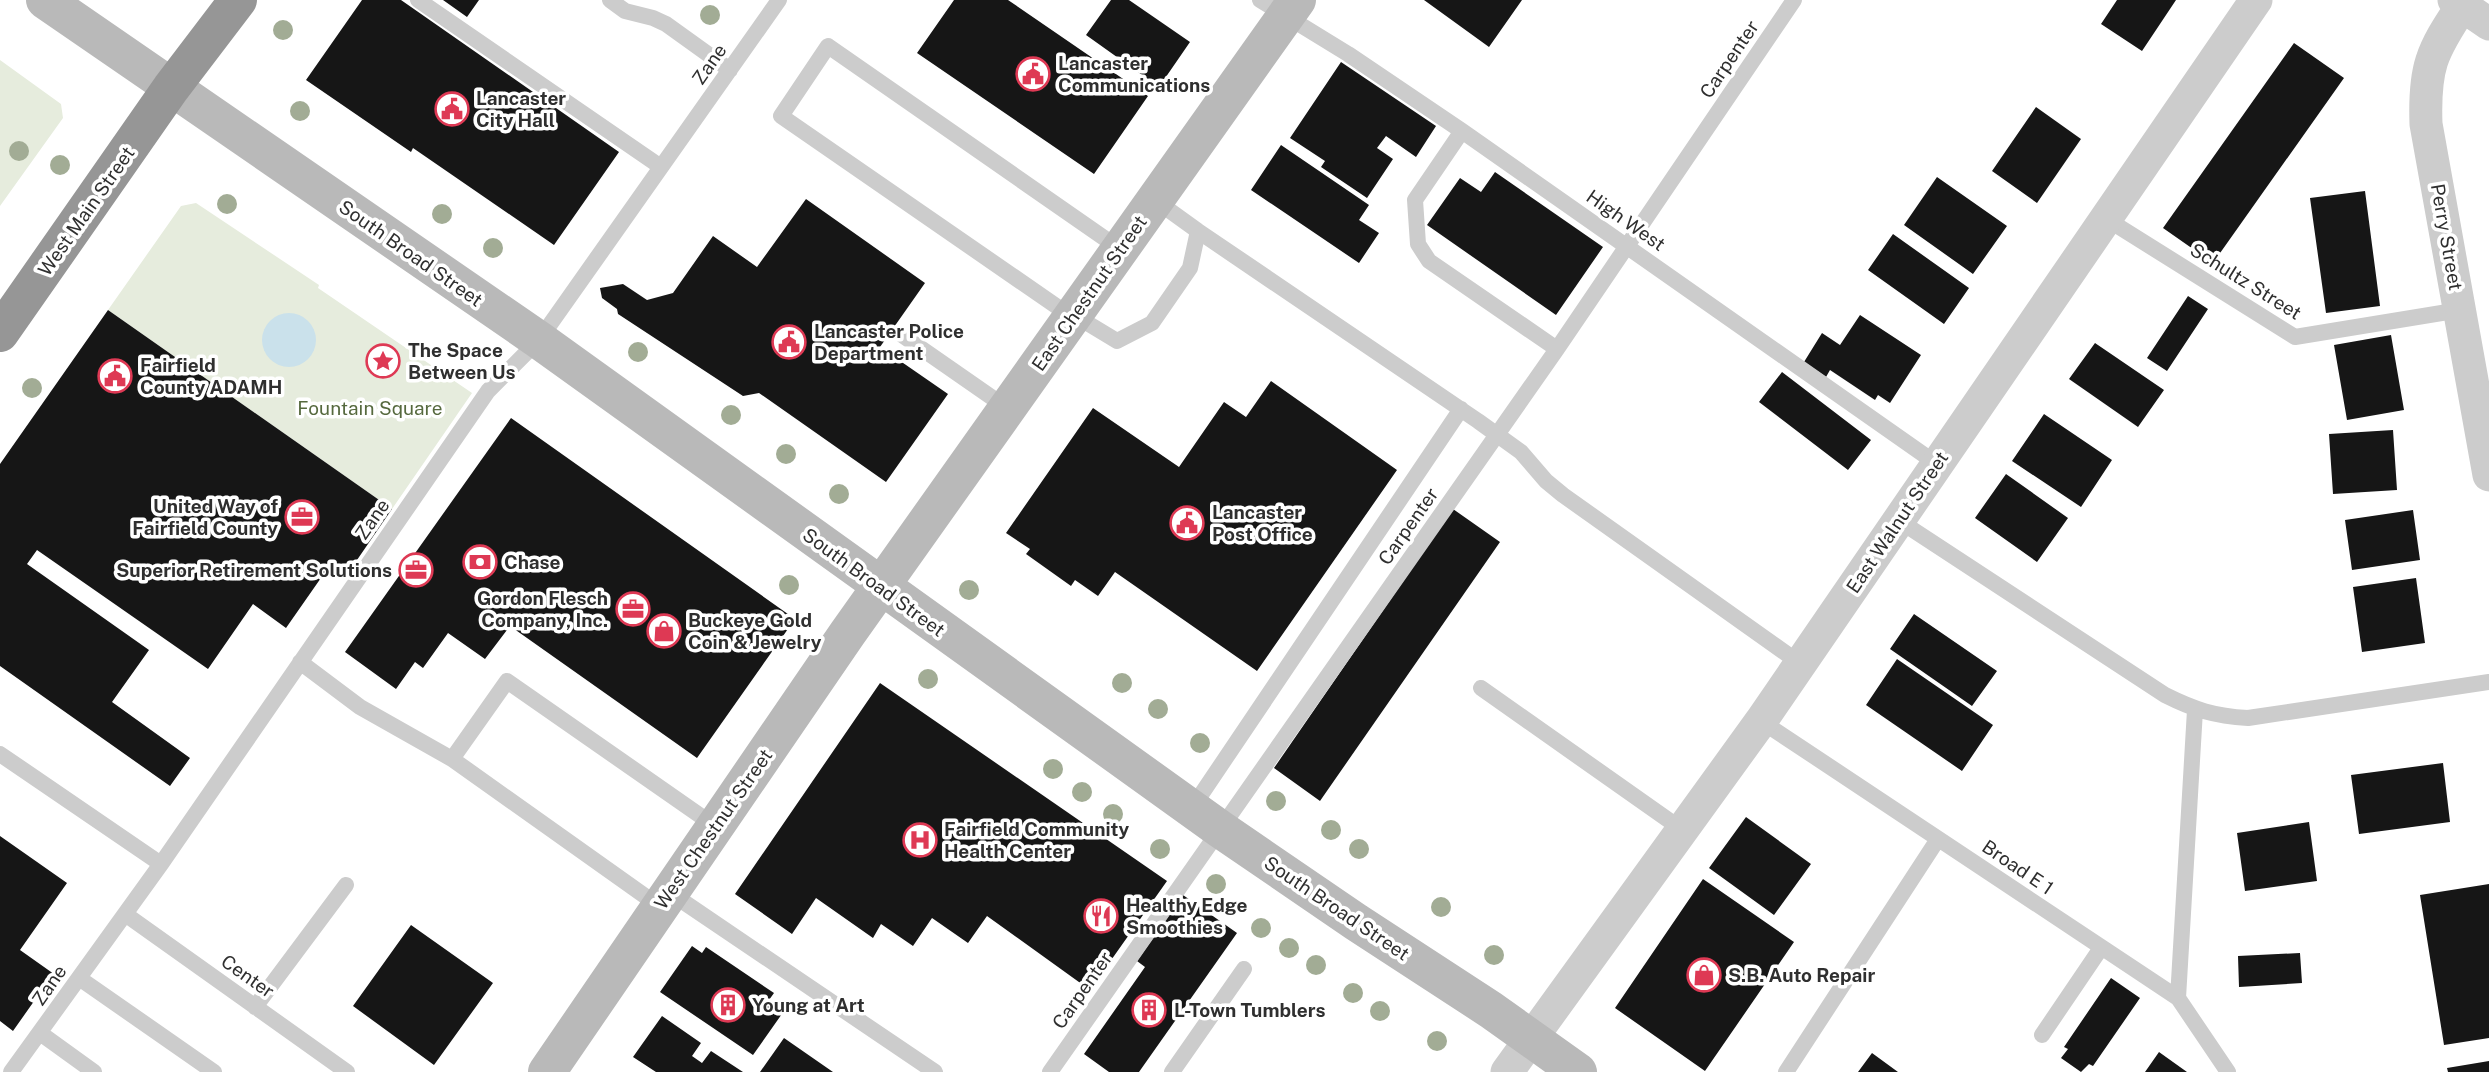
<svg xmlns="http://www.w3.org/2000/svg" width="2489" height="1072" font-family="'Public Sans',sans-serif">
<rect width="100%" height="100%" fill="#fff"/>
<path fill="#e6ecdd" d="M0,60L61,104L63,118L0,206Z
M196,203L319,285L318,288L472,393L392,509L108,310L181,206Z"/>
<path fill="#cae1eb" d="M262 340a27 27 0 1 1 54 0a27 27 0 1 1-54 0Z"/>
<path fill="#161616" d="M362,0H401L619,152L554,245L413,148L411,152L306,80Z
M443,0H479L467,17Z
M954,0H1008L1148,96L1094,174L917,53Z
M1111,0H1129L1190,42L1159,87L1086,35Z
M1424,0H1522L1489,47Z
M2117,0H2176L2142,51L2101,24Z
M2294,43L2344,78L2213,263L2163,228Z
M1341,62L1436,126L1416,157L1386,136L1377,148L1393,159L1367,198L1321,167L1325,161L1290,138Z
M2036,107L2081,139L2037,203L1992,171Z
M1281,145L1369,205L1359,220L1379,233L1359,263L1251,190Z
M1495,172L1603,247L1556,315L1427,225L1460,178L1481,192Z
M1937,177L2007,226L1973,274L1904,225Z
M2365,191L2380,306L2326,313L2310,198Z
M806,199L925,283L880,347L948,394L886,482L759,393L743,396L618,314L617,309L602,298L600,288L623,284L647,300L673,293L713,236L757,267Z
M1893,234L1969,288L1944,324L1868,270Z
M2188,296L2208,309L2167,371L2147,358Z
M108,310L392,509L346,576L330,565L286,628L253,604L208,669L37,550L27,564L149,650L112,702L190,758L170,786L0,666V464Z
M1860,315L1921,355L1890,403L1878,395L1875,400L1830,370L1826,377L1804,362L1822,333L1840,345Z
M2391,335L2404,410L2347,420L2334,345Z
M2095,343L2164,390L2138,427L2069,379Z
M1782,372L1871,440L1848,470L1759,402Z
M1271,381L1397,470L1257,671L1115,572L1098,596L1075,580L1071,586L1026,554L1030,549L1006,533L1093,408L1179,467L1224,402L1246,417Z
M2044,414L2112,460L2081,507L2012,461Z
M511,418L795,619L697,758L510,626L485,659L448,633L423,668L415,662L396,689L345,652Z
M2393,430L2397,490L2333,494L2329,434Z
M2006,474L2068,518L2037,562L1975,518Z
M1453,509L1500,542L1320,801L1274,768Z
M2413,510L2420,560L2352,570L2345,520Z
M2416,578L2425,643L2362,652L2353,587Z
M1914,614L1997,671L1972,706L1890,649Z
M1897,659L1993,725L1962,771L1866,705Z
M880,683L1167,881L1090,990L987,916L968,943L932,918L913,946L881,924L873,938L816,898L792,934L735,894Z
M2443,763L2450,822L2359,834L2351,775Z
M1746,817L1811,864L1774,915L1709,868Z
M2309,822L2317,881L2245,891L2237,833Z
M0,836L67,883L20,950L61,979L52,993L44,987L13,1031L0,1021Z
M1703,879L1794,942L1705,1071L1615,1008Z
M2489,884V1038L2444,1045L2420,895Z
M1183,895L1237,933L1139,1072H1109L1084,1054L1145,967L1137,961Z
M411,925L493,983L434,1065L353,1006Z
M692,946L702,953L706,947L774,993L769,1000L784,1011L753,1055L660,992Z
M2300,953L2302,983L2239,987L2238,956Z
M2111,978L2140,998L2093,1066L2089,1064L2081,1072L2061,1058L2068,1049L2064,1047Z
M662,1016L701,1043L692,1056L702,1063L711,1051L743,1072H656L633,1057Z
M784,1038L833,1072H760Z
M2159,1052L2187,1072H2145Z
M1872,1053L1898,1072H1858Z
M2489,1061V1072H2448L2447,1068Z"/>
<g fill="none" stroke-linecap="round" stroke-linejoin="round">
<path stroke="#ccc" stroke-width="16" d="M418,0L661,167
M610,0L625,11L653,18L666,24L730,70
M1260,0L1348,54L1462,131L1937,464
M1462,131L1415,200L1418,244L1429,261L1557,349
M1155,200L1198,231L1478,421L1521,452L1546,481L1563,495L1801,664
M2105,218L2295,337L2460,310
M1074,315L1117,341L1152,323L1190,268L1198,231
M1072,317L781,116L828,46L1120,249
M902,335L1007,408
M1898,520L2165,695C2195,710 2214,716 2248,718L2489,682
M300,662L360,707L452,759L659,906
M1481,688L1684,831
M1761,721L2178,998L2228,1072
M0,754L161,864
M452,759L507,681L715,826
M1192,808L1461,409
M669,892L935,1072
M125,914L347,1072
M79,978L214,1072
M2178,998L2195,710
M255,1007L346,885
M40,1033L94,1072
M2042,1035L2101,948
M11,1072L161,864L488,391L539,340L779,0
M1050,1072L1557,349L1794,0
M1172,1072L1244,969
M1786,1072L1938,839"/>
<path stroke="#ccc" stroke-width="33" d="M2454,0L2489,24
M2462,6C2431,52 2424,68 2426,124L2489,475
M1507,1072L1761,721L2256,0"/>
<path stroke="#b9b9b9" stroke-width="38" d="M45,0L539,340L1220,829L1356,922L1491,1010L1578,1072
M547,1072L847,634L1297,0"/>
<path stroke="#969696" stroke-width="38" d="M0,333L171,88L238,0"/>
</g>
<g fill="#a2ac95">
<circle cx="710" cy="15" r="10"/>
<circle cx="283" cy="30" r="10"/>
<circle cx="300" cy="111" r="10"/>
<circle cx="19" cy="151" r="10"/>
<circle cx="60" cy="165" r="10"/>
<circle cx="227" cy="204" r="10"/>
<circle cx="442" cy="214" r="10"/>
<circle cx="493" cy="248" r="10"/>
<circle cx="638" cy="352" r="10"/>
<circle cx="32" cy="388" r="10"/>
<circle cx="731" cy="415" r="10"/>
<circle cx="786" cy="454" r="10"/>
<circle cx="839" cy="494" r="10"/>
<circle cx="789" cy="585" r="10"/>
<circle cx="969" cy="590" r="10"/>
<circle cx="928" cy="679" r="10"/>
<circle cx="1122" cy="683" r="10"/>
<circle cx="1158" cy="709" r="10"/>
<circle cx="1200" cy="743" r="10"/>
<circle cx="1053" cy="769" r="10"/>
<circle cx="1082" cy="792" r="10"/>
<circle cx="1276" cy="801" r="10"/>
<circle cx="1113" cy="814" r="10"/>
<circle cx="1331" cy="830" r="10"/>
<circle cx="1160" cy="849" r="10"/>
<circle cx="1359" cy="849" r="10"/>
<circle cx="1216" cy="884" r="10"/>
<circle cx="1441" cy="907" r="10"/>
<circle cx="1261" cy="928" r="10"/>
<circle cx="1289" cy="948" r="10"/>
<circle cx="1494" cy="955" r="10"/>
<circle cx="1316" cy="965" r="10"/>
<circle cx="1353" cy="993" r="10"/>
<circle cx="1380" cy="1011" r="10"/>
<circle cx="1437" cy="1041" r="10"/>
</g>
<defs>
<symbol id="civic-ring" viewBox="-11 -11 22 22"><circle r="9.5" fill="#fff" stroke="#de3954" stroke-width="1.5"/><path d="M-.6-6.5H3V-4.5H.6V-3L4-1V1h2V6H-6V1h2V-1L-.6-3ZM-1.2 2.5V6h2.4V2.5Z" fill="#de3954"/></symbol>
<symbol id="sight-ring" viewBox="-11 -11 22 22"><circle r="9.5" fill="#fff" stroke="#de3954" stroke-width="1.5"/><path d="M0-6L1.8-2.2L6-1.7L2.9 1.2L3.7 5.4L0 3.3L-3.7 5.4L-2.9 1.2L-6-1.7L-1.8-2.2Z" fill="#de3954"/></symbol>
<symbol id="office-ring" viewBox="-11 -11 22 22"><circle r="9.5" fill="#fff" stroke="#de3954" stroke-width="1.5"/><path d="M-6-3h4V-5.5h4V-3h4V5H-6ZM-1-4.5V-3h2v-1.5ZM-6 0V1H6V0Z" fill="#de3954"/></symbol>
<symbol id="bank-ring" viewBox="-11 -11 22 22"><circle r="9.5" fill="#fff" stroke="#de3954" stroke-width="1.5"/><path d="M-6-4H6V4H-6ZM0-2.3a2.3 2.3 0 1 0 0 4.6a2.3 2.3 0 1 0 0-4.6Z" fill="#de3954"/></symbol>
<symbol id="shop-ring" viewBox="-11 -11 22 22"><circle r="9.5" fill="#fff" stroke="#de3954" stroke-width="1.5"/><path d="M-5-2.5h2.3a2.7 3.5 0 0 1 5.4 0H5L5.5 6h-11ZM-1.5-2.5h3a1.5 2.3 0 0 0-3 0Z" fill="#de3954"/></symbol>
<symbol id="hospital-ring" viewBox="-11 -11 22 22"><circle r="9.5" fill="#fff" stroke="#de3954" stroke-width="1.5"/><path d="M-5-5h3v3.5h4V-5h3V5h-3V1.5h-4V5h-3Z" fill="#de3954"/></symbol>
<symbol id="restaurant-ring" viewBox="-11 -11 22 22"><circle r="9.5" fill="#fff" stroke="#de3954" stroke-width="1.5"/><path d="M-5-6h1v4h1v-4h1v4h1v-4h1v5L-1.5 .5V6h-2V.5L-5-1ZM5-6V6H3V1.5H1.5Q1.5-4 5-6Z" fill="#de3954"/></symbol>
<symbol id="building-ring" viewBox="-11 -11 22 22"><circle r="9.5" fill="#fff" stroke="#de3954" stroke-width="1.5"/><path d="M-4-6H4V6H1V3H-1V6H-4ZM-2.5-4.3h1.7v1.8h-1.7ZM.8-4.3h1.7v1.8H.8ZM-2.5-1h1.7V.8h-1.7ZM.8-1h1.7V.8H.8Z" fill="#de3954"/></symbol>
</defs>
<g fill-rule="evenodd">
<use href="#civic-ring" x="1014" y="55" width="38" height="38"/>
<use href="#civic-ring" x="433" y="90" width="38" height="38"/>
<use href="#civic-ring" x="770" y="323" width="38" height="38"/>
<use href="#sight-ring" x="364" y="342" width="38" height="38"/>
<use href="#civic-ring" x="96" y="357" width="38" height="38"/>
<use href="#office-ring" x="283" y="498" width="38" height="38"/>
<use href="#civic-ring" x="1168" y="504" width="38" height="38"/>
<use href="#bank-ring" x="461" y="543" width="38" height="38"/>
<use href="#office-ring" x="397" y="551" width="38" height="38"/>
<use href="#office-ring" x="614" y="590" width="38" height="38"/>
<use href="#shop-ring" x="645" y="612" width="38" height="38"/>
<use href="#hospital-ring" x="901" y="821" width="38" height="38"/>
<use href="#restaurant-ring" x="1082" y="897" width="38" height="38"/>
<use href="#shop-ring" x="1685" y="956" width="38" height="38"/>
<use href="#building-ring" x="709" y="986" width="38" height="38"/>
<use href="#building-ring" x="1130" y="991" width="38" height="38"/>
</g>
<g text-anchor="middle" stroke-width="7" stroke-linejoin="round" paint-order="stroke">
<g font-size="19" fill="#2f2f2f" stroke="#fff">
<text transform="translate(1729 59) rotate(-56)" y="7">Carpenter</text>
<text transform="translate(709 64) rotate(-55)" y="7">Zane</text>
<text transform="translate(86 211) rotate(-55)" y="7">West Main Street</text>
<text transform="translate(1626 220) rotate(35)" y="7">High West</text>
<text transform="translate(2447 237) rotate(80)" y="7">Perry Street</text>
<text transform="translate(411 253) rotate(35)" y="7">South Broad Street</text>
<text transform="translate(2246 281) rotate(32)" y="7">Schultz Street</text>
<text transform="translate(1089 293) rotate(-55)" y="7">East Chestnut Street</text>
<text transform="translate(372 519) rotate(-55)" y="7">Zane</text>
<text transform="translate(1897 522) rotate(-56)" y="7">East Walnut Street</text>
<text transform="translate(1408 526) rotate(-55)" y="7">Carpenter</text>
<text transform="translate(874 582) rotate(36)" y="7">South Broad Street</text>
<text transform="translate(713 829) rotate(-55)" y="7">West Chestnut Street</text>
<text transform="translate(2018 867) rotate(34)" y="7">Broad E 1</text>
<text transform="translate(1337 908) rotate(34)" y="7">South Broad Street</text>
<text transform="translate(248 976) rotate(35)" y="7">Center</text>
<text transform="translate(49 985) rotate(-55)" y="7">Zane</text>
<text transform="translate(1082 990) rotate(-55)" y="7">Carpenter</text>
</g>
<g font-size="19" font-weight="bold" fill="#2f2f2f" stroke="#fff" text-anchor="start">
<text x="1058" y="70">Lancaster<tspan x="1058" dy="22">Communications</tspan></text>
<text x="476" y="105">Lancaster<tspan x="476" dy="22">City Hall</tspan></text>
<text x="814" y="338">Lancaster Police<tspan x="814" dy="22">Department</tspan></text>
<text x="408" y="357">The Space<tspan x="408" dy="22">Between Us</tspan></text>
<text x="140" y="372">Fairfield<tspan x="140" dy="22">County ADAMH</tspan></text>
<text x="278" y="513" text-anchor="end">United Way of<tspan x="278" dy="22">Fairfield County</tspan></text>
<text x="1212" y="519">Lancaster<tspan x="1212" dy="22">Post Office</tspan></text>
<text x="504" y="569">Chase</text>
<text x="392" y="577" text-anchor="end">Superior Retirement Solutions</text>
<text x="608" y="605" text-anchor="end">Gordon Flesch<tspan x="608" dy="22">Company, Inc.</tspan></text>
<text x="688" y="627">Buckeye Gold<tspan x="688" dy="22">Coin &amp; Jewelry</tspan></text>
<text x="944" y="836">Fairfield Community<tspan x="944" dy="22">Health Center</tspan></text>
<text x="1126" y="912">Healthy Edge<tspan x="1126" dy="22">Smoothies</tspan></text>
<text x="1728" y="982">S.B. Auto Repair</text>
<text x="752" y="1012">Young at Art</text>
<text x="1174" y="1017">L-Town Tumblers</text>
</g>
<g font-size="19" fill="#56693e" stroke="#fff">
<text x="370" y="415">Fountain Square</text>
</g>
</g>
</svg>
